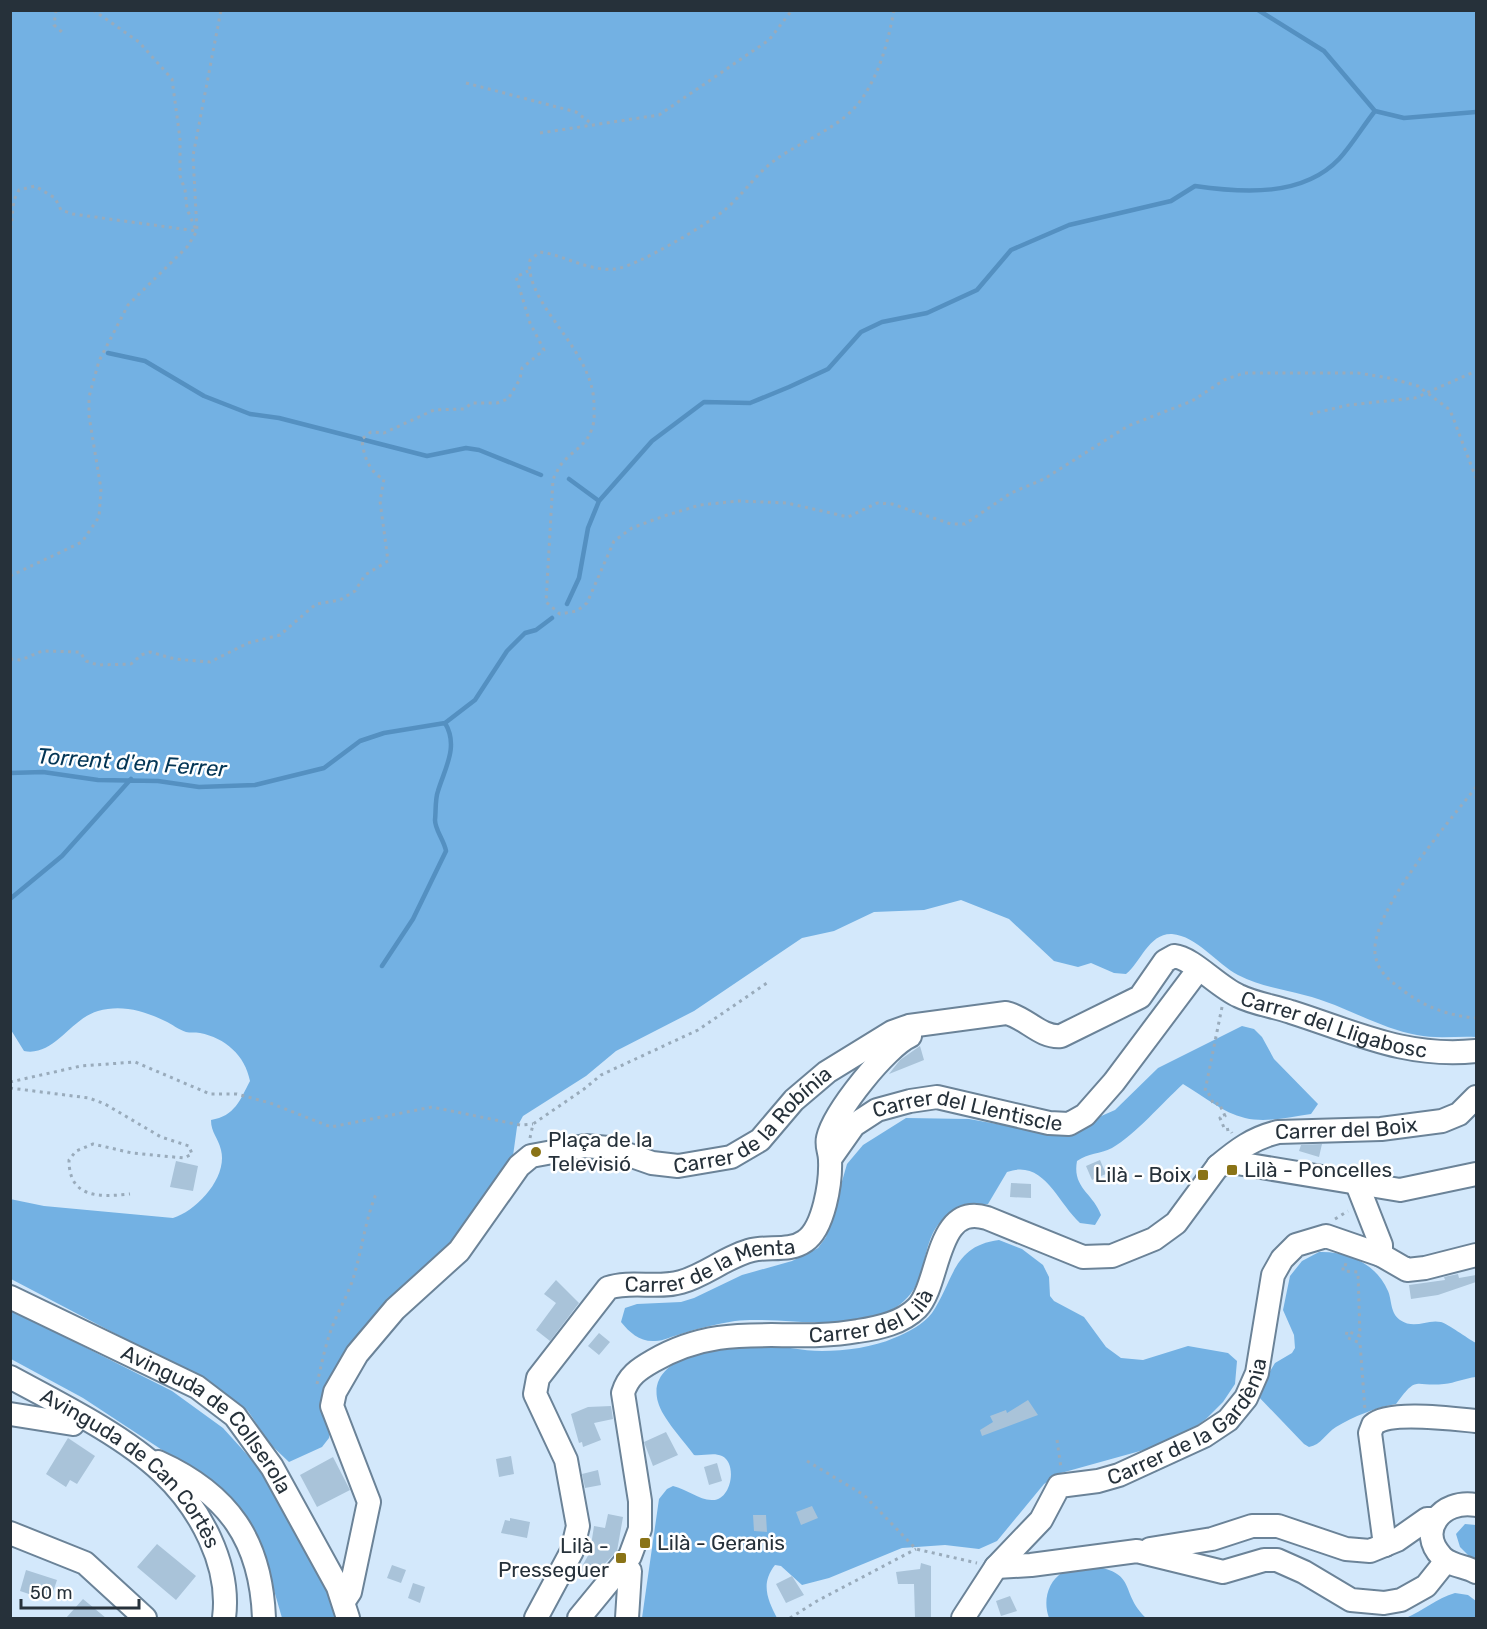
<svg xmlns="http://www.w3.org/2000/svg" width="1487" height="1629" font-family="Rubik,sans-serif">
<rect width="100%" height="100%" fill="#d3e8fb"/>
<path fill="#73b1e3" d="M11,11H1476V1037C1457,1036 1435,1039 1417,1035C1378,1028 1342,1004 1304,995C1281,989 1260,986 1238,975C1217,964 1197,936 1172,934C1149,933 1141,962 1126,974L1114,973L1091,963L1078,967L1054,961L1009,919L961,900L924,910L874,912L834,931L802,938L694,1011L616,1051L586,1076L523,1116L517,1127L512,1163L452,1244L348,1346L327,1392L331,1426L329,1438L322,1447L289,1462L270,1444L248,1411L217,1387L11,1279L10,1199L44,1206L173,1218C197,1211 228,1177 221,1150C218,1137 211,1133 211,1120C235,1116 240,1100 250,1081C245,1055 225,1038 200,1033C195,1032 190,1033 186,1032C179,1030 172,1024 165,1021C145,1011 121,1004 98,1011C70,1019 54,1057 24,1051L11,1030Z
M1242,1026L1254,1029L1262,1037L1274,1059L1318,1104L1311,1114C1290,1117 1266,1123 1245,1118C1223,1113 1202,1095 1183,1084C1163,1102 1135,1135 1112,1148C1100,1154 1088,1153 1077,1161C1072,1188 1093,1193 1101,1215L1095,1225L1080,1223C1057,1202 1044,1159 1007,1172L988,1204C977,1206 963,1207 953,1212C917,1232 933,1275 904,1301C864,1338 784,1315 735,1321C716,1324 699,1328 681,1334C672,1336 664,1341 655,1341C640,1342 630,1333 621,1322L625,1308L637,1304L681,1302L694,1298L742,1275L792,1261L818,1248L826,1237L847,1164L863,1145L906,1118L969,1119L1058,1135L1115,1110L1158,1068Z
M999,1240L1022,1249L1043,1265L1049,1277L1050,1296L1054,1301L1084,1317L1106,1347L1121,1358L1143,1360L1188,1346L1228,1353L1237,1361L1235,1384L1223,1402L1206,1419L1176,1441L1061,1473L1044,1484L997,1541L979,1549L945,1545L902,1548L829,1578L802,1585L781,1566L775,1565C760,1584 768,1600 777,1618H642L659,1499L667,1489L673,1486C687,1489 700,1501 713,1500C731,1500 738,1464 722,1456C714,1452 703,1456 694,1455C684,1441 662,1418 658,1402C645,1357 720,1345 750,1344C774,1343 798,1351 822,1351C845,1351 874,1347 894,1338C907,1333 924,1324 932,1313C954,1281 952,1246 999,1240Z
M1319,1252C1347,1251 1376,1263 1388,1291C1392,1300 1390,1313 1400,1320C1415,1330 1426,1319 1441,1322C1448,1324 1467,1338 1476,1343V1377C1465,1378 1455,1383 1444,1384C1413,1387 1418,1374 1396,1404C1376,1407 1353,1417 1336,1427C1326,1433 1321,1445 1309,1447L1304,1444L1256,1394L1275,1363L1292,1353L1295,1348L1294,1335L1283,1310L1290,1276L1302,1261Z
M11,1310L172,1391L223,1428L260,1469L334,1601L336,1618H282L267,1566L229,1498L220,1488L83,1398L11,1359Z
M1465,1524L1476,1525V1563L1460,1547L1456,1534Z
M1087,1565C1140,1572 1118,1591 1146,1618H1049C1043,1602 1047,1582 1063,1572C1069,1568 1080,1567 1087,1565Z
M1455,1593L1468,1595L1476,1601V1618H1406C1423,1611 1437,1598 1455,1593Z"/>
<g fill="none" stroke-linecap="round" stroke-linejoin="round">
<path stroke="#5490c1" stroke-width="4.5" d="M1258,10L1324,51L1375,111
M108,353L145,361L204,396L250,414L279,418L427,456L466,448L479,450L541,475
M569,479L599,501
M567,604L579,578L588,528L599,501L652,441L704,402L750,403L789,387L828,369L861,332L882,322L927,313L977,290L1011,250L1069,225L1171,201L1195,186C1243,193 1303,197 1339,159C1352,145 1363,126 1375,111L1404,118L1476,112
M10,773L43,772L98,780L158,781L199,787L255,785L324,768L360,741L384,733L445,723L475,700L507,651L525,633L536,630L552,618
M10,899L62,856L131,779
M382,966L413,919L446,851C444,840 435,830 435,820C436,811 435,799 438,791C445,768 459,746 445,723"/>
</g>
<path fill="#a9c3d9" d="M920,1046L924,1060L889,1074L900,1060Z
M1322,1144L1319,1157L1299,1151L1301,1145Z
M1100,1160L1106,1174L1092,1180L1086,1166Z
M176,1161L198,1166L193,1191L170,1187Z
M1011,1183L1031,1184V1198L1010,1197Z
M1458,1274L1459,1278L1476,1275V1282L1438,1295L1411,1299L1409,1285L1445,1280L1444,1277Z
M556,1280L579,1303L550,1341L536,1330L556,1303L544,1294Z
M599,1333L610,1342L599,1355L588,1346Z
M1028,1400L1038,1415L982,1436L980,1430L993,1422L990,1416L1006,1410L1007,1413Z
M611,1406L613,1419L594,1423L601,1440L583,1447L582,1442L579,1443L571,1414L588,1407Z
M666,1432L678,1455L653,1466L644,1442Z
M68,1438L95,1456L77,1484L70,1480L66,1487L46,1474Z
M511,1456L514,1474L499,1477L496,1459Z
M333,1457L350,1490L317,1507L300,1475Z
M717,1463L722,1481L709,1485L704,1467Z
M598,1470L601,1485L585,1488L582,1474Z
M812,1506L818,1518L801,1525L796,1512Z
M608,1514L623,1517L617,1551L592,1577L580,1570L590,1552L594,1526L605,1528Z
M753,1515H766L767,1532L754,1531Z
M510,1518L530,1522L527,1538L501,1533L505,1520L510,1521Z
M157,1544L196,1576L176,1600L137,1567Z
M921,1563L931,1566V1618H915L914,1584H898L896,1572L920,1569Z
M392,1565L406,1570L401,1583L387,1578Z
M26,1570L57,1580L50,1601L20,1591Z
M792,1576L804,1595L786,1603L776,1584Z
M413,1583L425,1587L420,1603L408,1598Z
M1010,1596L1017,1611L1001,1616L996,1601Z
M83,1599L106,1618H66Z"/>
<g fill="none" stroke-linecap="round" stroke-linejoin="round">
<defs>
<g id="minor">
<path id="s1" d="M830,1159L854,1125L877,1110L910,1101L937,1097L1049,1123L1069,1124L1085,1115L1114,1082L1198,970"/>
<path id="s2" d="M1218,1166C1237,1150 1253,1138 1278,1132L1381,1129L1442,1121L1459,1114L1476,1097"/>
<path d="M1357,1184L1381,1245V1255"/>
<path id="s3" d="M10,1297L197,1387L235,1416L272,1467L338,1587L348,1618"/>
<path id="s4" d="M10,1377C58,1403 123,1435 162,1472C200,1508 231,1565 224,1618"/>
<path d="M10,1414L73,1424L79,1416"/>
<path d="M158,1462C229,1494 261,1541 264,1618"/>
<path d="M1476,1505C1441,1499 1417,1531 1442,1557C1451,1566 1465,1566 1476,1572"/>
<path d="M10,1533L85,1563L145,1618"/>
<path d="M1385,1545L1370,1433L1373,1425C1388,1410 1455,1419 1476,1421"/>
<path d="M1150,1549L1212,1539L1252,1526H1278L1346,1549L1370,1551L1397,1540L1427,1519H1436"/>
<path d="M624,1564L630,1571L627,1618"/>
<path d="M996,1567L1031,1565L1137,1551L1223,1572L1264,1560H1277L1304,1572L1351,1600L1384,1603L1401,1600L1426,1586L1446,1561"/>
<path id="s5" d="M344,1601L350,1592L369,1502L332,1406L335,1392L357,1354L395,1309L459,1251L519,1166L531,1156L585,1146L609,1148L652,1163L678,1166L731,1157L760,1140L794,1100L827,1072L892,1032L909,1026L1006,1013C1026,1017 1040,1038 1061,1036L1140,997L1165,961L1174,956C1193,958 1218,987 1239,996C1255,1004 1274,1006 1291,1012C1357,1033 1406,1058 1476,1051"/>
<path id="s6" d="M536,1618L572,1551L578,1526L566,1460L535,1394L538,1378L608,1288C631,1280 657,1289 681,1282C706,1275 727,1256 752,1250C769,1246 790,1252 805,1241C824,1228 831,1182 830,1160C830,1152 826,1146 828,1138C834,1112 887,1046 910,1036"/>
<path id="s7" d="M579,1618L630,1556L640,1529V1501L623,1393C628,1376 639,1369 653,1361C725,1319 784,1344 858,1331C879,1328 902,1323 917,1308C941,1283 935,1202 987,1218L1083,1257L1112,1256L1154,1239L1176,1223L1218,1166L1231,1162L1400,1190L1476,1174"/>
<path id="s8" d="M963,1618L996,1567L1041,1520L1059,1486L1098,1481L1119,1475L1204,1436L1228,1420L1246,1398L1257,1373L1273,1275L1282,1259L1296,1245L1326,1236L1381,1255L1407,1270L1425,1268L1476,1255"/>
</g>
</defs>
<use href="#minor" stroke="#6b8398" stroke-width="26"/>
<path stroke="#99abbb" stroke-width="3" stroke-dasharray="3 4.5" stroke-linecap="butt" d="M56,10L54,25L62,32
M93,10L139,42L172,79L180,139V176L185,190L187,209L196,230
M894,10C888,42 880,73 861,100C841,128 803,140 775,160C757,173 744,193 727,208C710,223 636,267 615,269C590,272 564,255 540,252L530,260C524,305 594,349 594,405C594,412 595,421 592,428C588,443 576,449 566,459C560,464 557,472 553,479L546,602L560,614L577,611L587,603L614,541L632,528L664,516L700,505L739,501L787,503L848,517L877,503L892,504L951,524H965L1011,493L1044,479L1128,426L1192,401L1224,380L1244,373H1358L1389,378L1418,386L1450,410L1476,478
M466,83L576,112L592,124
M540,133L659,115L769,40L792,10
M10,236L14,200L19,190L35,186L55,198L61,210L73,214L197,231
M1310,414L1349,405L1415,398L1476,371
M10,576L82,542L99,517L101,489L89,416V397L99,361L128,305L187,247L197,231L193,156L221,10
M10,659L21,660L42,651L80,652L86,661L98,665L131,664L141,655L150,652L175,659L210,662L248,643L280,635L316,604L340,600L355,591L365,575L388,561L380,501L384,479C369,473 363,454 362,439L371,432L384,433L434,410L464,409L472,403H497L508,399L520,379L522,368L544,350L530,323L516,277L528,271
M1476,787C1450,821 1371,911 1375,953C1377,971 1388,979 1401,989C1423,1006 1448,1016 1476,1018
M1222,1007L1205,1091L1208,1092L1214,1105L1219,1103L1225,1116L1220,1118L1225,1130L1230,1129L1232,1133
M10,1082L81,1066L135,1062L210,1094H237L270,1103L331,1127L432,1107L520,1125L533,1124
M10,1088L89,1098L105,1104L161,1137L189,1146L192,1154L184,1158L132,1153L93,1144L76,1151L69,1160C69,1199 100,1197 130,1194
M530,1138L533,1124L584,1089L601,1075L698,1030L767,983
M1335,1219L1348,1211
M1347,1265L1343,1264V1271L1358,1272L1360,1336L1347,1331L1346,1337L1360,1343L1365,1410
M317,1384C321,1366 325,1347 331,1330C337,1313 347,1297 353,1279C362,1250 365,1221 376,1194
M1057,1440L1061,1468
M807,1461L864,1495L916,1549L977,1563
M790,1618L817,1601L916,1549"/>
<use href="#minor" stroke="#fff" stroke-width="22"/>
</g>
<g fill="#8a7316" stroke="#fff" stroke-width="2">
<circle cx="536" cy="1152" r="6"/>
<rect x="1226" y="1164" width="12" height="12" rx="3"/>
<rect x="1197" y="1169" width="12" height="12" rx="3"/>
<rect x="639" y="1537" width="12" height="12" rx="3"/>
<rect x="615" y="1552" width="12" height="12" rx="3"/>
</g>
<g text-anchor="middle" stroke-width="5" stroke-linejoin="round" paint-order="stroke">
<g font-size="21" fill="#26313a" stroke="#fff">
<text dy="7" stroke="none"><textPath href="#s5" startOffset="1434">Carrer del Lligabosc</textPath></text>
<text dy="7" stroke="none"><textPath href="#s5" startOffset="770">Carrer de la Robínia</textPath></text>
<text dy="7" stroke="none"><textPath href="#s1" startOffset="162">Carrer del Llentiscle</textPath></text>
<text dy="7" stroke="none"><textPath href="#s2" startOffset="138">Carrer del Boix</textPath></text>
<text dy="7" stroke="none"><textPath href="#s6" startOffset="478">Carrer de la Menta</textPath></text>
<text dy="7" stroke="none"><textPath href="#s7" startOffset="519">Carrer del Lilà</textPath></text>
<text dy="7" stroke="none"><textPath href="#s8" startOffset="316">Carrer de la Gardènia</textPath></text>
<text dy="7" stroke="none"><textPath href="#s3" startOffset="236">Avinguda de Collserola</textPath></text>
<text dy="7" stroke="none"><textPath href="#s4" startOffset="154">Avinguda de Can Cortès</textPath></text>
</g>
<g font-size="21" fill="#26313a" stroke="#fff" text-anchor="start">
<text x="548" y="1147">Plaça de la<tspan x="548" dy="24">Televisió</tspan></text>
<text x="1244" y="1177">Lilà - Poncelles</text>
<text x="1191" y="1182" text-anchor="end">Lilà - Boix</text>
<text x="657" y="1550">Lilà - Geranis</text>
<text x="609" y="1553" text-anchor="end">Lilà -<tspan x="609" dy="24">Presseguer</tspan></text>
</g>
<g font-size="22" font-style="italic" fill="#043656" stroke="#fff">
<text transform="translate(132 762) rotate(4)" y="8">Torrent d'en Ferrer</text>
</g>
</g>
<rect width="1487" height="1629" fill="none" stroke="#26313a" stroke-width="24"/>
<path d="M21 1599v9h118v-9" fill="none" stroke="#26313a" stroke-width="3"/>
<text x="30" y="1599" font-size="18" fill="#26313a" stroke="#ffffff" stroke-width="4.5" paint-order="stroke">50 m</text>
</svg>
